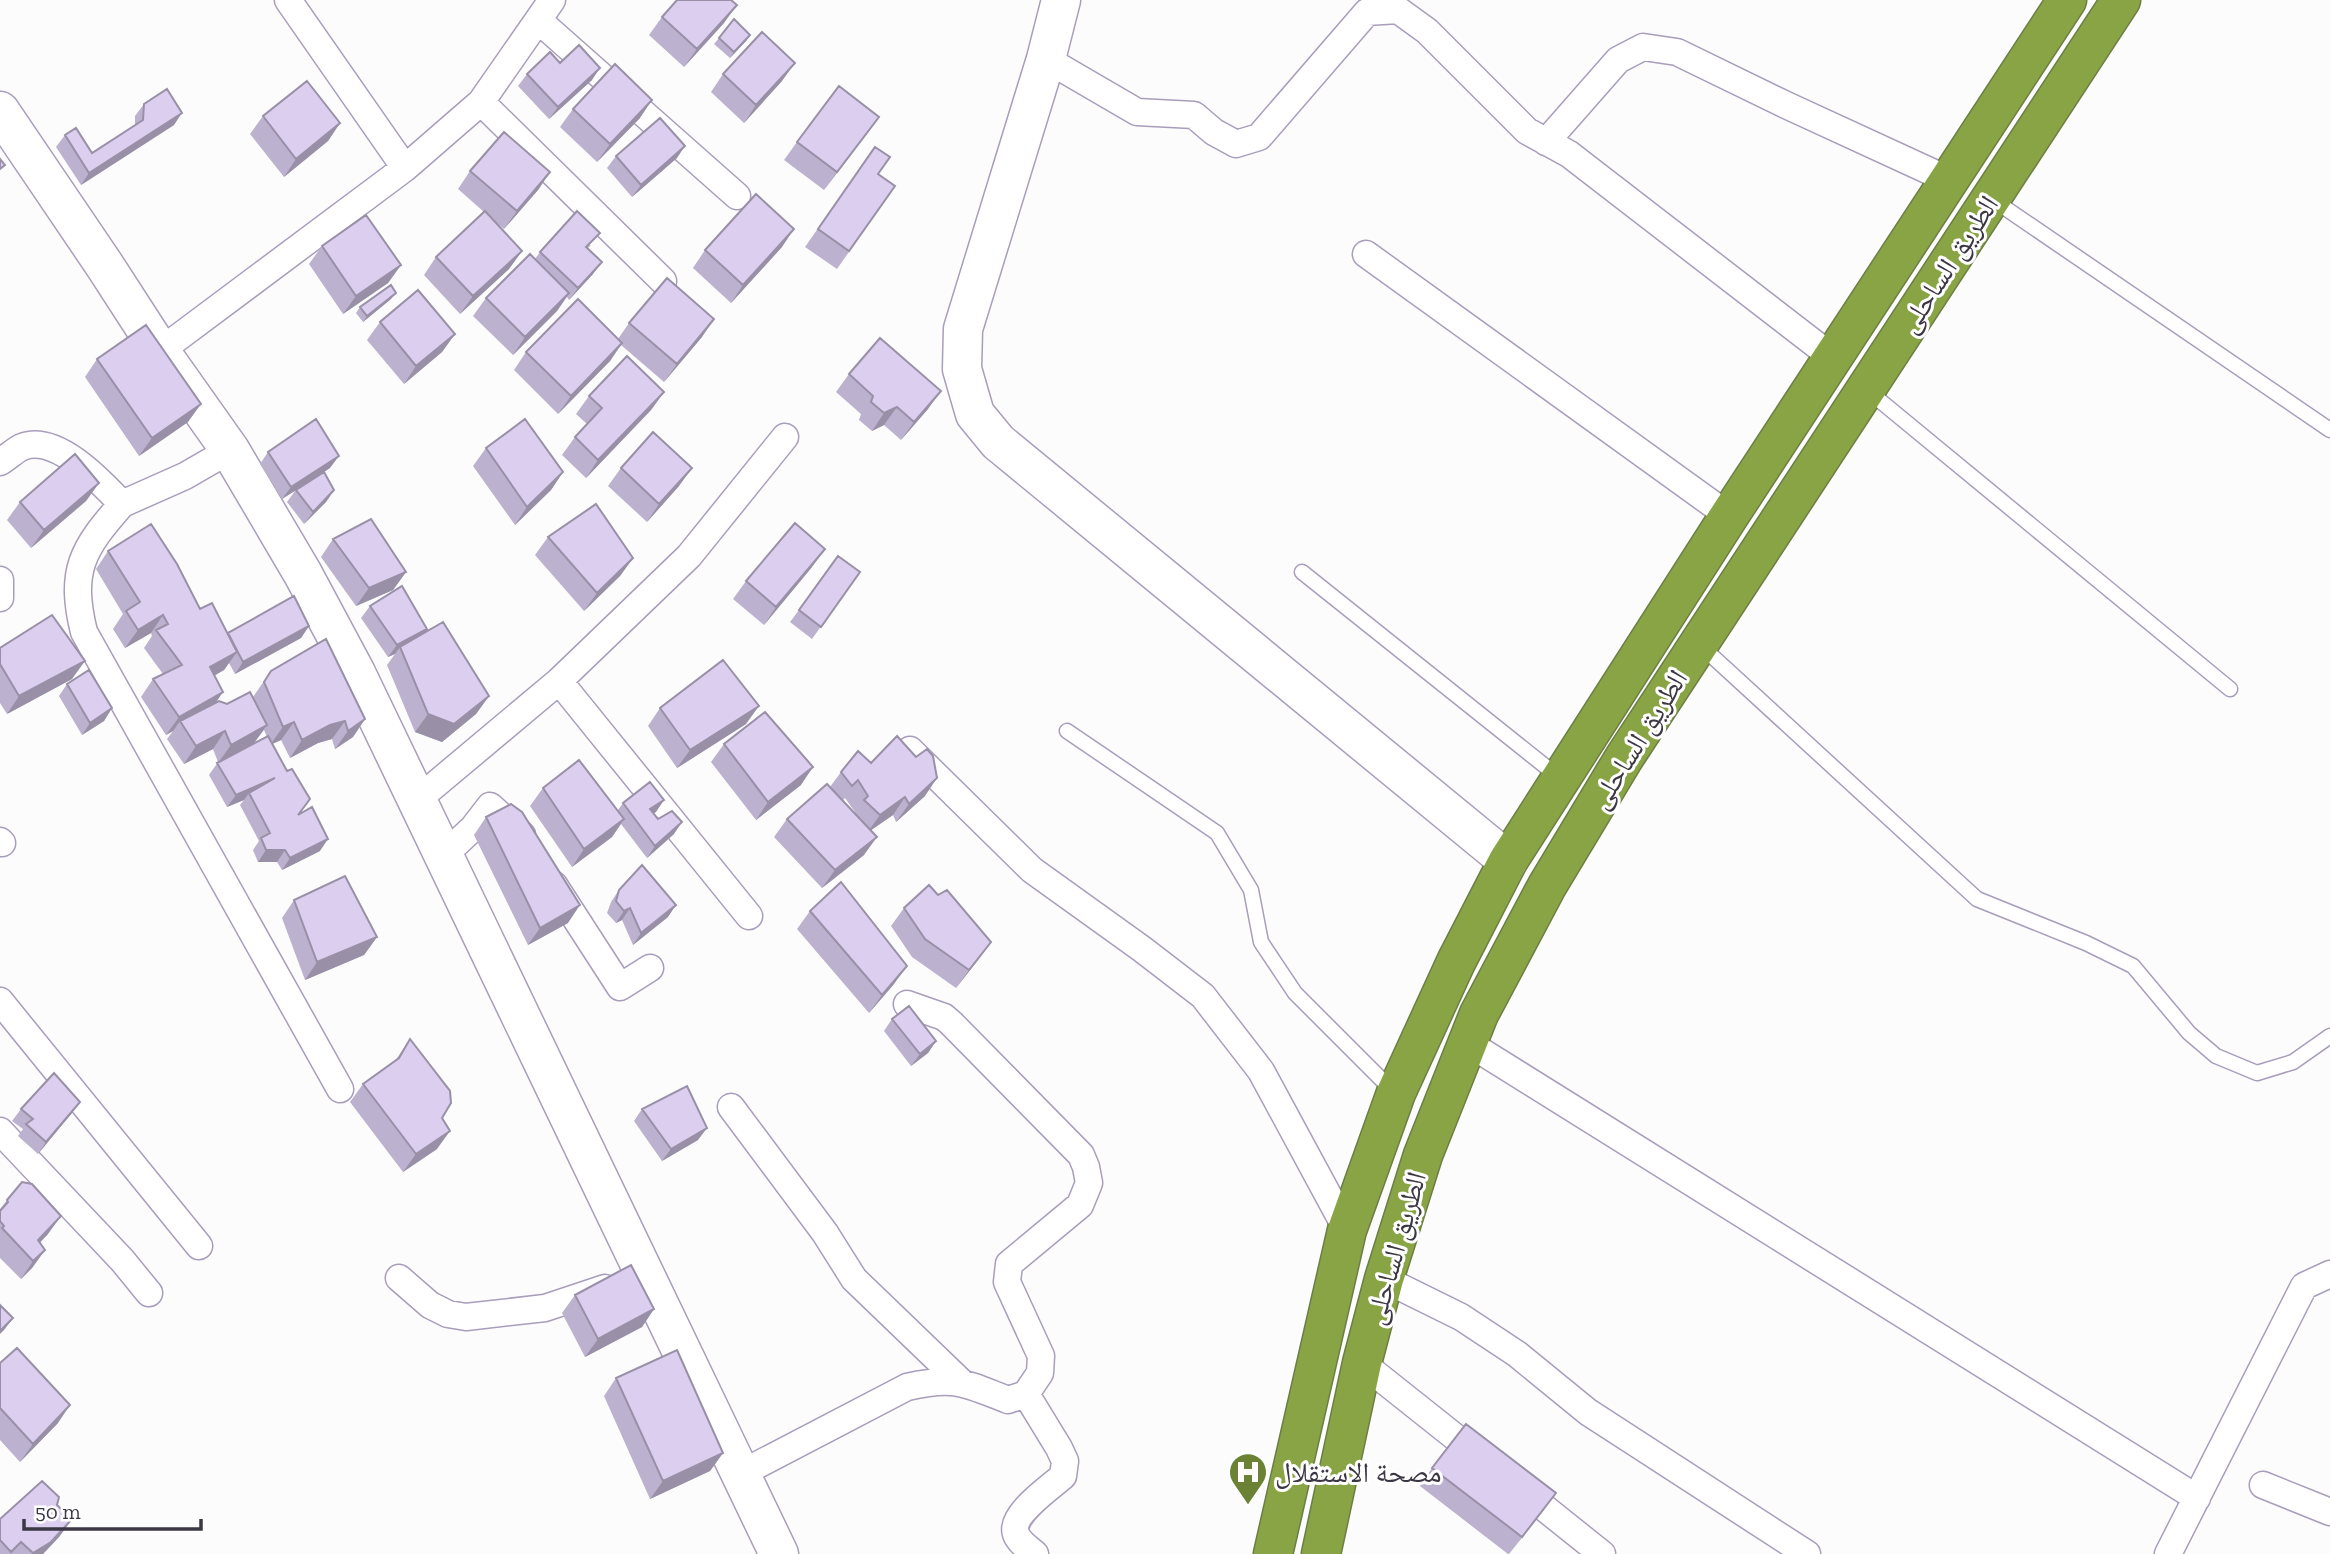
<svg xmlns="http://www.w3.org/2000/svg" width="2330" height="1554" font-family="'Zilla Slab','Noto Naskh Arabic',serif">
<rect width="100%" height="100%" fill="#fcfcfc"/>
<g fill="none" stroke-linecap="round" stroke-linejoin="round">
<defs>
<path id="lane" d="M1992,199L2330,430
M1867,390L2230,689
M1302,572L1560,778
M1700,645L1977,899L2086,943L2133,966L2189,1033L2216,1056L2257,1073L2293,1062L2330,1036
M1067,731L1217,833L1251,890L1261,942L1295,993L1394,1092"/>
<path id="street" d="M288,0L405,168
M538,20L737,196
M1046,59L1137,112L1194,115L1214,132L1236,144L1259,137L1367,12L1398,10L1427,31L1527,131L1569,154L1832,357
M481,102L663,281
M1546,142L1618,60L1643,47L1677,52L1786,105L1949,180
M1366,254L1729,516
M160,351L405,168L481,102L552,0
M0,462C7,458 15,450 22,447C56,433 101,482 122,504L185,476L230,450
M122,504C82,549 69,571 84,632L340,1089
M0,580V598
M559,681L749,916
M910,750L1032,870L1142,949L1203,996L1261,1071L1347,1230
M417,800L559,681L689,556L785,437
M0,841L2,843
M444,855L473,828L490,806L522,835
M554,885L620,987L650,968
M0,1001L199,1246
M1468,1043L2197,1498
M731,1107L825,1233L854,1279L960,1381
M0,1131L122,1260L149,1293
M399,1278L430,1305L448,1314L466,1317L545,1308L605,1288
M1384,1279L1461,1317L1517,1354L1588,1412L1807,1554
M1362,1363L1484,1460
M1026,1394L1059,1448L1065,1461L1063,1476C1051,1487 1009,1515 1016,1534C1019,1542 1028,1548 1035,1554
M740,1474L907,1387C956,1376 964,1383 1008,1400L1026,1394L1040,1373L1041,1356L1007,1282L1009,1264L1080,1205L1089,1183L1086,1167L1081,1155L951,1023L944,1017L907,1004
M2263,1485L2330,1512
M1517,1486L1602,1554
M2168,1554L2304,1286L2330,1274"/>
<path id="secondary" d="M1061,0L1046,59L963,329L962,369L975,414L998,442L1508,861
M0,111L105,266L160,351L230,450L303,574L356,673L779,1554"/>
<path id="highway" d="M1273,1554L1347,1230L1396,1093L1456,962L1508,861L1729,516L2067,0
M1321,1554L1362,1363L1384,1279L1423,1155L1479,1014L1547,886L1624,758L2121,0"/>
</defs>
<use href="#lane" stroke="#a99dbc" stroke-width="17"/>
<use href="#street" stroke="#a99dbc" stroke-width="29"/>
<use href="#secondary" stroke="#a99dbc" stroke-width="41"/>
<use href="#highway" stroke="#6d7e45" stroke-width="41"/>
<use href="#lane" stroke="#fff" stroke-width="14"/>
<use href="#street" stroke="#fff" stroke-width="26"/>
<use href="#secondary" stroke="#fff" stroke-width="38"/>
<use href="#highway" stroke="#88a445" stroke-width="38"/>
</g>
<path fill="#bcb1ce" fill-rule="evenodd" d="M662,17L724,23L684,67L649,35Z
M750,35L746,41L730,58L714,44L719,38Z
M560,63L592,80L549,119L518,86L527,74Z
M723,74L782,81L744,123L711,92Z
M144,104L174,125L81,185L56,147L65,135L92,153L135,125V116Z
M573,109L640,118L597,162L560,127Z
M263,116L340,123L328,141L284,177L250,134Z
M879,117L824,190L784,160L797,142Z
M875,147L878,174L895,186L837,269L805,247Z
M616,156L677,158L632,197L607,168Z
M470,171L550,172L538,190L504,229L490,217L522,251L509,269L460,314L424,275L436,257L484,212L458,189Z
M591,245L588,248L593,274L569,300L567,297L557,311L513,355L473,316L486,298L535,259L540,252Z
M322,246L401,265L388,283L343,314L309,264Z
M782,247L731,303L693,268L705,250Z
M391,299L363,322L356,313L360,307Z
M380,322L455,334L442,352L404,384L367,340Z
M629,323L702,337L664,382L621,345L610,361L558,414L514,370L526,352L618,339Z
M97,359L188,422L139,456L85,377Z
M849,374L928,409L901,440L884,425L872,431L859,420L861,414L836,392Z
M664,392L651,410L586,478L562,455L575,437L587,424L576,414L589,396Z
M486,448L563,472L551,490L515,525L473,466Z
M268,452L330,468L324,472L334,490L326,502L304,524L287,502L295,491L282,499L260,464Z
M621,468L679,486L647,522L608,486Z
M99,483L86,501L31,548L7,520L20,502Z
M548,537L633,558L620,576L584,611L535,555Z
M333,539L406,572L393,590L356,606L321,557Z
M108,551L200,609L228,634L309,626L301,638L235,674L229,663L224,670L214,676L216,703L227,704L253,697L271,671L365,719L353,737L335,749L332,739L318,743L290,758L281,740L272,744L299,815L320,851L282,870L277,862H258L253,850L259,841L240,805L244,800L227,807L209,775L218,762L213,749L184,764L167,739L173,731L166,735L141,697L153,679L163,674L144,648L152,636L151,633L125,648L113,629L123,614L96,569ZM264,730L267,737L254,743Z
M812,567L764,625L733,599L746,581Z
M860,572L812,639L790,622L799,610Z
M370,606L425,632L489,696L476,714L442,742L415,732L387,665L395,654L388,657L361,618Z
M0,648L72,679L7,714L0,703Z
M67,684L112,708L104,721L82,735L59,696Z
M660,708L746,724L677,768L648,726Z
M724,744L801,785L756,820L711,762Z
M871,763L925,796L896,822L893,815L871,830L864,855L822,888L774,837L787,819L830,787L841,772ZM845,798L855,812L854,813L843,800Z
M543,788L618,810L623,803L664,800L654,813L674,834L647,858L621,824L612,837L572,867L530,806Z
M486,817L568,923L528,945L474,835Z
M619,890L668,917L633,945L622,920L616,923L607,913L611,902Z
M294,900L377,937L364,955L305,980L282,918Z
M904,908L978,960L956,988L912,957L891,926Z
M810,911L894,984L869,1013L797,929Z
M892,1019L936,1041L928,1053L911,1066L884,1031Z
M410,1039L437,1149L403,1172L350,1102L363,1084L395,1061Z
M80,1102L71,1114L38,1154L18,1136L23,1129L12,1121L21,1109Z
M642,1109L698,1140L662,1161L634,1121Z
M7,1200L48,1234L40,1243L45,1250L32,1268L21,1279L0,1258V1209Z
M575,1295L654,1309L642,1327L585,1357L562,1313Z
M0,1363L58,1423L20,1462L0,1440Z
M616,1378L723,1453L710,1471L650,1499L604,1396Z
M1432,1468L1556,1493L1509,1554H1508L1420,1486Z
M57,1505L72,1519L59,1537L43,1554H0V1519Z"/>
<path fill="#9990a7" d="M737,5L724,23L684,67L697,49Z
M750,35L746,41L730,58L734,52Z
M795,63L782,81L744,123L756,105Z
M600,68L592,80L549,119L558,107Z
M652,100L640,118L597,162L610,144Z
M182,113L174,125L81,185L89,173Z
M879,117L866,135L824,190L837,172Z
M340,123L328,141L284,177L296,159Z
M685,146L677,158L632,197L641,185Z
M550,172L538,190L504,229L517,211Z
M794,229L782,247L731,303L743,285Z
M522,251L509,269L460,314L473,296Z
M602,262L593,274L569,300L578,288Z
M401,265L388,283L343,314L356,296Z
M396,293L391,299L363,322L367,316Z
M569,293L557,311L513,355L525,337Z
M714,319L702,337L664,382L677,364Z
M455,334L442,352L404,384L416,366Z
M622,343L610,361L558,414L571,396Z
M941,391L928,409L901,440L914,422Z
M664,392L651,410L586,478L598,460Z
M201,404L188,422L139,456L152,438Z
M897,407L884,425L872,431L884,413Z
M339,456L330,468L282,499L291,487Z
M692,468L679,486L647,522L659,504Z
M563,472L551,490L515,525L527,507Z
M99,483L86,501L31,548L44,530Z
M334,490L326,502L304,524L313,512Z
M825,549L812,567L764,625L776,607Z
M633,558L620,576L584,611L597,593Z
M406,572L393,590L356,606L369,588Z
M163,615L151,633L125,648L138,630Z
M309,626L301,638L235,674L243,662Z
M427,629L418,641L400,647L395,654L388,657L397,645Z
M237,652L224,670L197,685L210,667Z
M85,661L72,679L7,714L19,696Z
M223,692L211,710L180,721L173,731L166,735L179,717Z
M489,696L476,714L442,742L415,732L428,714Z
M759,706L746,724L677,768L690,750Z
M112,708L104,721L82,735L90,723Z
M365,719L353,737L335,749L348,731Z
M345,721L332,739L318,743L290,758L302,740L330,725Z
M294,722L281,740L270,745L283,727Z
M267,725L254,743L218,763L231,745Z
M225,731L213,749L184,764L196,746Z
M813,767L801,785L756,820L768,802Z
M275,778L249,793L244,800L227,807L236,795Z
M937,778L925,796L896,822L909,804Z
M905,797L893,815L867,833L880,815Z
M664,800L656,812L642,821L650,809Z
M624,819L612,837L572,867L584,849Z
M682,822L674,834L647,858L655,846Z
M877,837L864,855L822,888L835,870Z
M328,839L320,851L282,870L290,858Z
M266,850H285L277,862H258Z
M580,905L568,923L528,945L540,928Z
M676,905L668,917L633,945L641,933Z
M630,908L622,920L616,923L624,911Z
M377,937L364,955L305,980L317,962Z
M991,942L978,960L956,988L969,970Z
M907,966L894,984L869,1013L882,995Z
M936,1041L928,1053L911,1066L920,1054Z
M80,1102L71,1114L38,1154L46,1142Z
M707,1128L698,1140L662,1161L671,1149Z
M450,1131L437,1149L403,1172L416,1154Z
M61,1216L48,1234L27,1255L38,1240Z
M45,1250L32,1268L21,1279L33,1261Z
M654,1309L642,1327L585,1357L598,1339Z
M13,1318L4,1330L0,1334V1331Z
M70,1405L58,1423L20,1462L33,1444Z
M723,1453L710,1471L650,1499L663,1481Z
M1556,1493L1543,1511L1509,1554L1522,1537Z
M72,1519L59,1537L43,1554H32Z"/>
<path fill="#dbceef" stroke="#9990a7" stroke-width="2" d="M677,0H731L737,5L697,49L662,17Z
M734,19L750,35L734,52L719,38Z
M762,32L795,63L756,105L723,74Z
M579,45L600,68L558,107L527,74L550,52L560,63Z
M615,64L652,100L610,144L573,109Z
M307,81L340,123L296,159L263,116Z
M839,86L879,117L837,172L797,142Z
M167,89L182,113L89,173L65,135L76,128L92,153L143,120L144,104Z
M660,118L685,146L641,185L616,156Z
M504,132L550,172L517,211L470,171Z
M875,147L890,157L878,174L895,186L849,251L818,229Z
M0,159L5,165L0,169Z
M756,194L794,229L743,285L705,250Z
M485,211L522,251L473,296L436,257Z
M577,211L600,233L586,247L602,262L578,288L540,252Z
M366,215L401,265L356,296L322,246Z
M530,254L569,293L525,337L486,298Z
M667,278L714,319L677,364L629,323Z
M391,285L396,293L367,316L360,307Z
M418,290L455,334L416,366L380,322Z
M578,299L622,343L571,396L526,352Z
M146,325L201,404L152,438L97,359Z
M880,338L941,391L914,422L897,407L884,413L871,402L873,396L849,374Z
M627,356L664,392L598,460L575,437L602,408L589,396Z
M316,419L339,456L291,487L268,452Z
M525,419L563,472L527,507L486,448Z
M653,432L692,468L659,504L621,468Z
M75,454L99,483L44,530L20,502Z
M324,472L334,490L313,512L296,490Z
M596,504L633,558L597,593L548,537Z
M371,519L406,572L369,588L333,539Z
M795,523L825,549L776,607L746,581Z
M151,524L177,564L200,609L212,603L237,652L210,667L223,692L179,717L153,679L182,665L156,630L168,624L163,615L138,630L126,611L140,602L108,551Z
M838,556L860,572L821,627L799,610Z
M402,586L427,629L397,645L370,606Z
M294,596L309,626L243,662L228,633Z
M52,615L85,661L19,696L0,664V648Z
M443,622L489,696L454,724L428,714L400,647Z
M326,639L365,719L348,731L345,721L330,725L302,740L294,722L283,727L264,682L271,671Z
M723,660L759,706L690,750L660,708Z
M89,670L112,708L90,723L67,684Z
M250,692L267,725L231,745L225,731L196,746L180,721L219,701L227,704Z
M765,712L813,767L768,802L724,744Z
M268,736L287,771L292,769L310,799L298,815L312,807L328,839L290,858L285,850H266L261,838L270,833L249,793L275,778L236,795L217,763Z
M897,736L916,757L927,749L933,756L937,778L909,804L905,797L880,815L864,800L868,796L858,780L852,786L841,772L858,751L871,763Z
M579,760L624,819L584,849L543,788Z
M650,782L664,800L650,809L658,819L672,811L682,822L655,846L623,803Z
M827,784L877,837L835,870L787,819Z
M511,804L522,812L580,905L540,928L486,817Z
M642,865L676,905L641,933L630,908L624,911L616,901L619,890Z
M345,876L377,937L317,962L294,900Z
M841,882L907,966L882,995L810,911Z
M929,885L938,895L947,890L991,942L969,970L925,939L904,908Z
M909,1006L936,1041L920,1054L892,1019Z
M410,1039L450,1091L451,1103L442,1118L450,1131L416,1154L363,1084L399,1058Z
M54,1073L80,1102L46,1142L26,1124L33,1119L21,1109Z
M687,1086L707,1128L671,1149L642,1109Z
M22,1182L32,1184L61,1216L38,1240L45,1250L33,1261L2,1228L4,1226L0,1221V1211L8,1202L7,1200Z
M631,1265L654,1309L598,1339L575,1295Z
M0,1305L13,1318L0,1331Z
M17,1348L70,1405L33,1444L0,1408V1363Z
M677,1350L723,1453L663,1481L616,1378Z
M1466,1424L1556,1493L1522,1537L1432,1468Z
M42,1481L59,1497L57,1505L72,1519L51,1542L33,1553L21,1542L11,1552L0,1540V1519Z"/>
<defs>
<symbol id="hospital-pin" viewBox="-11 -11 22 30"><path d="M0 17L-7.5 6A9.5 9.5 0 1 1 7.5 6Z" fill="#6b8133" stroke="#fff"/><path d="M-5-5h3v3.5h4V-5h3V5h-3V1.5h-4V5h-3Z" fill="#fff"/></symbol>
</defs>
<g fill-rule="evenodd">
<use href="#hospital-pin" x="1226" y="1450" width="44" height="60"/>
</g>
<g text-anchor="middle" stroke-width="6" stroke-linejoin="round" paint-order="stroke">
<g font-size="28" fill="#3c3744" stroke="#fff">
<text transform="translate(1948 264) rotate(-57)" y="10">الطريق الساحلى</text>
<text transform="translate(1638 739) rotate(-58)" y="10">الطريق الساحلى</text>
<text transform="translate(1395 1248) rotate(-74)" y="10">الطريق الساحلى</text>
</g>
<g font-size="28" fill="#3c3744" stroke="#fff" text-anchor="start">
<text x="1275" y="1482">مصحة الاستقلال</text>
</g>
</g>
<path d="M24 1519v10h177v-10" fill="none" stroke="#3c3744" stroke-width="3.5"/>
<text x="35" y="1519" font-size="21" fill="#3c3744" stroke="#ffffff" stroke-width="5" paint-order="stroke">50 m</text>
</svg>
